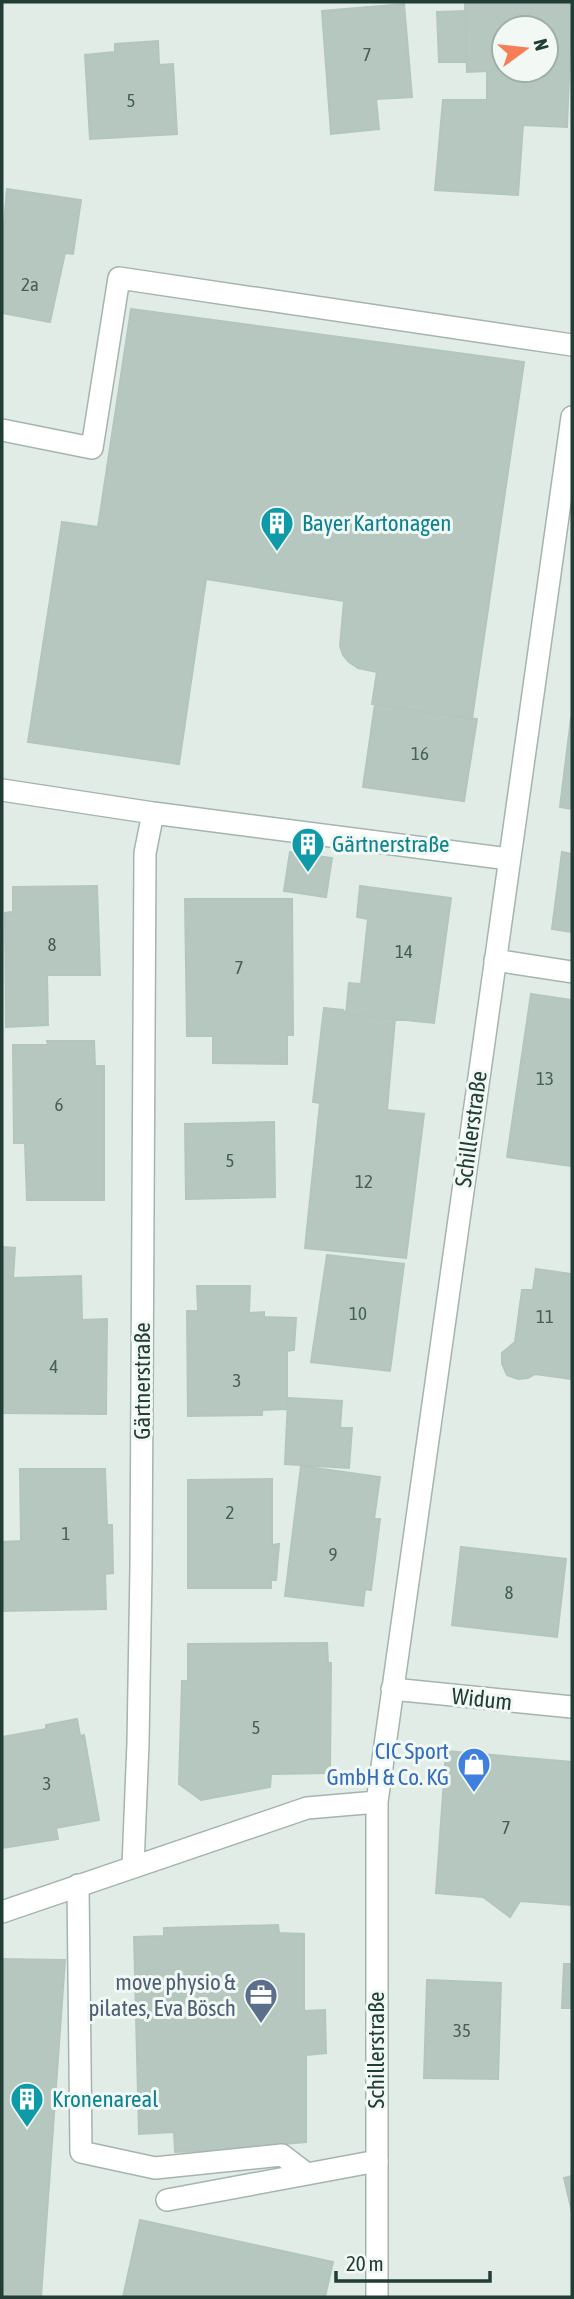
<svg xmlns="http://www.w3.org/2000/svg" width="574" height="2299" font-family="'Asap Condensed',sans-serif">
<rect width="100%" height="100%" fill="#e1ece7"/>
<path fill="#b6c7c0" stroke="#b3c6be" stroke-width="2" fill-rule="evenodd" d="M404,4L412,97L376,99L379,129L331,134L322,11Z
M465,4H572L567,127L523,125L518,195L435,190L443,100H487V71L467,72ZM504,28H546V70H504Z
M466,11L467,62H439L437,12Z
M158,41L159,65L173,64L177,134L90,139L85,55L115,52V44Z
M7,189L81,200L73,254L65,253L50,322L2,313V223H4Z
M131,309L524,362L472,719L372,704L377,672L358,668L349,662L343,655L340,646L344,601L206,579L179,764L28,742L62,522L98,527Z
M375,704L477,719L464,801L363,787Z
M571,718H572V809L560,807Z
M290,852L332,858L326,897L284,891Z
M562,852L572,854V932L552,929Z
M97,886L100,975H47L48,1025L6,1027L5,913L13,912V887Z
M360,886L451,898L434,1023L346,1014L349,983L361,984L368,919L357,917Z
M185,899H292L293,1035H287V1064L213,1063V1036H187Z
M531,994L572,1000V1166L507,1157Z
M324,1008L343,1010L346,1014L395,1019L387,1110L424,1114L406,1258L305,1248L320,1103L313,1102Z
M47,1041H94L95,1066H104V1200H27L25,1143H14L13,1045H48Z
M274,1122L275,1197L186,1199L185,1124Z
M2,1247L15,1248L13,1278L81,1276L82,1320L107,1319L106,1414L2,1413Z
M327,1255L404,1264L390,1371L311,1362Z
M536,1269L572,1274V1379L535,1374L528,1378L518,1379L507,1375L502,1364V1353L515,1342L522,1290H533Z
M197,1286H250L249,1313L264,1312V1317L296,1318L294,1350L287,1351V1409L262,1410V1415L188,1416L187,1311H198Z
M288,1398L342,1401L340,1428H352L349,1468L285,1464Z
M301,1466L380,1477L374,1519H380L371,1590L365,1589L363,1606L285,1596Z
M20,1469H105L107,1525H112L113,1573L105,1574L106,1609L2,1611V1542L21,1541Z
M272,1479V1545L279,1544L276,1580H271V1588H188V1480Z
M461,1547L566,1559L557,1637L452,1625Z
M327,1643L328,1663H331L330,1773L271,1774L270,1787L201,1800L179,1784L182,1681H188V1644Z
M77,1719L80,1736L84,1735L99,1820L56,1828L58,1839L2,1848V1737L46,1729V1725Z
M446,1751L572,1762V1905L520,1901L510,1917L483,1897L436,1893Z
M278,1925L279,1933L304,1934V2011L325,2010L326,2053L306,2055V2142L284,2144V2149L175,2152L174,2132L139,2134L134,1937L164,1936V1928Z
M2,1959L65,1960L41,2297H2Z
M564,1964H572V2008H562Z
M427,1980L501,1983L498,2079L424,2078Z
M572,2176V2212L564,2178Z
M140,2220L333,2262L325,2297H123Z"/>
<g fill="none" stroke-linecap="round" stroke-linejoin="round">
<defs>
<path id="lane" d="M2,430L92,448L119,278L572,345
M495,960L572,972
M78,1885L81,2152L155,2168L282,2155L307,2174
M167,2200L377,2161"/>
<path id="street" d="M2,790L153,813L509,859
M392,1689L572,1707
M133,1866L138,1743L141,1567L145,853L153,813
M2,1912L307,1808L377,1802
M377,2297V1802L572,417"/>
</defs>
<use href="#lane" stroke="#a4b4ae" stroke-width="24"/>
<use href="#street" stroke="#a4b4ae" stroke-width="24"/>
<use href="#lane" stroke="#fff" stroke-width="21"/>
<use href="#street" stroke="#fff" stroke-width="21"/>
</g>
<defs>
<symbol id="building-pin" viewBox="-11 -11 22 30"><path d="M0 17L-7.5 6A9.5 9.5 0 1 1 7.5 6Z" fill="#0f9aa8" stroke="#f2f9f5"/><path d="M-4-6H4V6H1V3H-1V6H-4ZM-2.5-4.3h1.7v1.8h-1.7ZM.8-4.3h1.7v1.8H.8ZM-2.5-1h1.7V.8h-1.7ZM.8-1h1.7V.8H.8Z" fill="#fff"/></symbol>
<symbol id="shop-pin" viewBox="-11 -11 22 30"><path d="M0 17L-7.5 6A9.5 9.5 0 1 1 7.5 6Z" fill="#3f7fe0" stroke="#f2f9f5"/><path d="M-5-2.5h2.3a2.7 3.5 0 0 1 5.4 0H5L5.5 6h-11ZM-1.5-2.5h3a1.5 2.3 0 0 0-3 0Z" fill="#fff"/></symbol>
<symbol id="office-pin" viewBox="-11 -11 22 30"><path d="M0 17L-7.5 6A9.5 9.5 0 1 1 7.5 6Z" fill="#5c6f8a" stroke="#f2f9f5"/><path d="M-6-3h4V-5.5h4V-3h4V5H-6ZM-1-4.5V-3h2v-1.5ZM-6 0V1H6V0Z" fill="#fff"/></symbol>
</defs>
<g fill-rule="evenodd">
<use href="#building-pin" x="258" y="504" width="38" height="52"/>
<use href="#building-pin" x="289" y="825" width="38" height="52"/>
<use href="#shop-pin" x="455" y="1745" width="38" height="52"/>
<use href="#office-pin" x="242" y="1976" width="38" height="52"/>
<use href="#building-pin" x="8" y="2080" width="38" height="52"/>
</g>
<g text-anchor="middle" stroke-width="6" stroke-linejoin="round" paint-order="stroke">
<g font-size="19" fill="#466058">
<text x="367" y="61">7</text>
<text x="131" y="107">5</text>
<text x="30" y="291">2a</text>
<text x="420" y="760">16</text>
<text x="52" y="951">8</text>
<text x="404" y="958">14</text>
<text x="239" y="974">7</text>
<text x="545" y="1085">13</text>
<text x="59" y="1111">6</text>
<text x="230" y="1167">5</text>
<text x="364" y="1188">12</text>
<text x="358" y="1320">10</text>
<text x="545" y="1323">11</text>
<text x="54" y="1373">4</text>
<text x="237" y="1387">3</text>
<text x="230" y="1519">2</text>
<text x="66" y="1540">1</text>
<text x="333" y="1561">9</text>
<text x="509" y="1599">8</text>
<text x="256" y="1734">5</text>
<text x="47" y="1790">3</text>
<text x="506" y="1834">7</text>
<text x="462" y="2037">35</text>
</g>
<g font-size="23" fill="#0d838f" stroke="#f2f9f5" text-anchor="start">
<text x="302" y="531">Bayer Kartonagen</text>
<text x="332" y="852">Gärtnerstraße</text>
<text x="52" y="2107">Kronenareal</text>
</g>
<g font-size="23" fill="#213d36" stroke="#f2f9f5">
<text transform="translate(471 1129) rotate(-82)" y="8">Schillerstraße</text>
<text transform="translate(142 1381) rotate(-90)" y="8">Gärtnerstraße</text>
<text transform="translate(482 1699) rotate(6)" y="8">Widum</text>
<text transform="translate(376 2050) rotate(-90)" y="8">Schillerstraße</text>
</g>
<g font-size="23" fill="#366cbe" stroke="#f2f9f5" text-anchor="end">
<text x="449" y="1759">CIC Sport<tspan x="449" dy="26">GmbH &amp; Co. KG</tspan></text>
</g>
<g font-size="23" fill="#4e5e75" stroke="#f2f9f5" text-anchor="end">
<text x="236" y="1990">move physio &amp;<tspan x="236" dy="26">pilates, Eva Bösch</tspan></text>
</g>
</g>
<rect width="574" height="2299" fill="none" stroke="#213d36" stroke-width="7"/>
<g transform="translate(525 49) rotate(75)"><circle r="33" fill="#f2f9f5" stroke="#9eaea9" stroke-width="2"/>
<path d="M0-5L12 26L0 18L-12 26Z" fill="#f67d55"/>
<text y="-10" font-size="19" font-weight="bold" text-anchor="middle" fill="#213d36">N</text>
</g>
<path d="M336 2271v10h154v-10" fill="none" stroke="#213d36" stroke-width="3.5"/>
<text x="346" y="2271" font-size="21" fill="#213d36" stroke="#f2f9f5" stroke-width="5" paint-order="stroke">20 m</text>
</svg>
